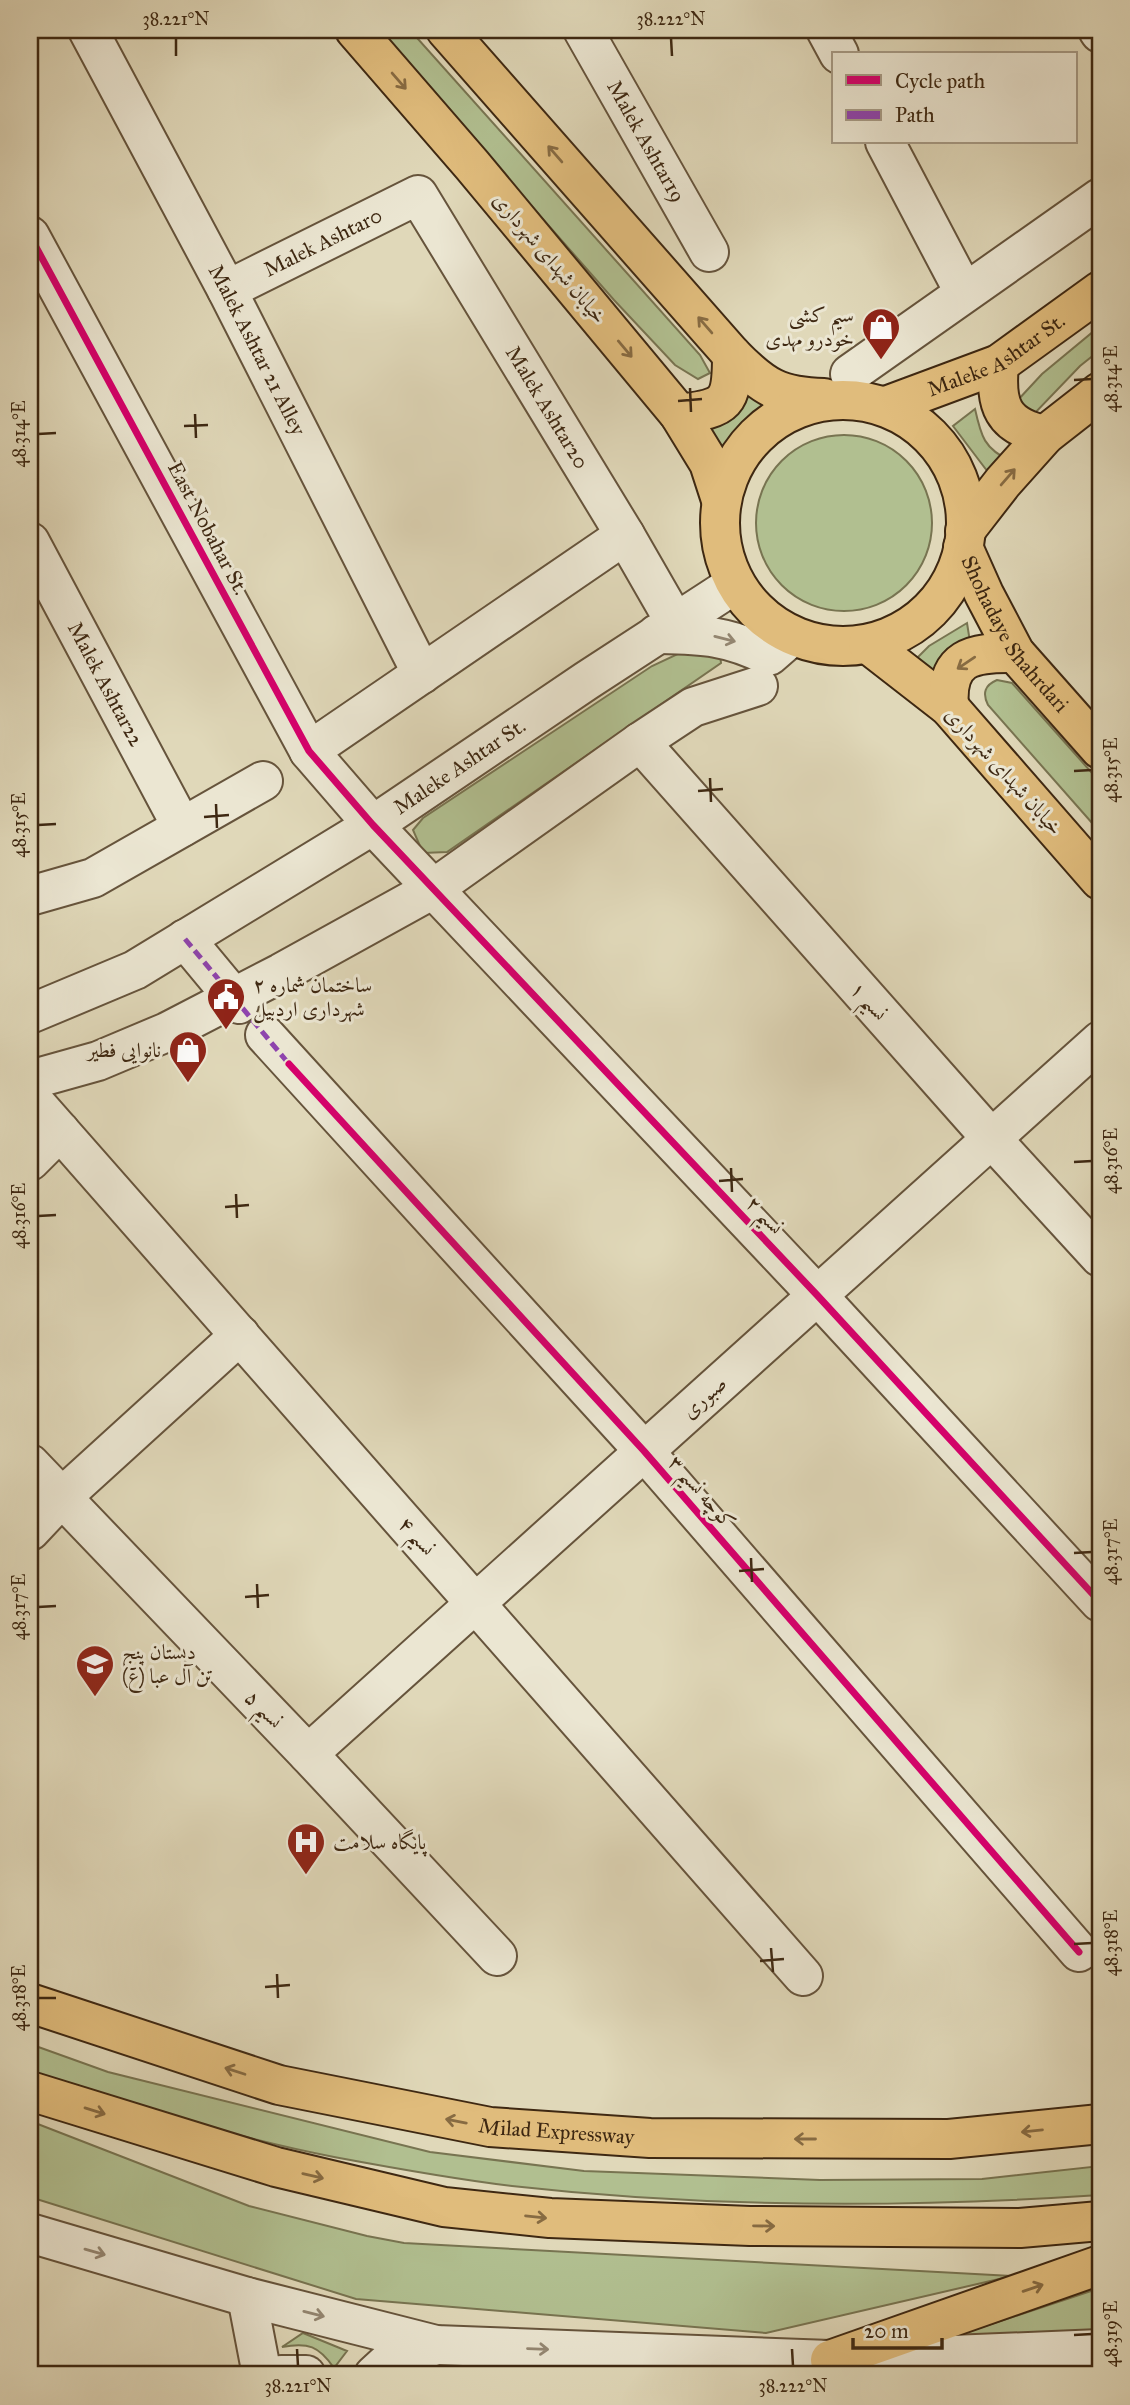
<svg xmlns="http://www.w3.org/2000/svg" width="1130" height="2405" font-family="'IM FELL Great Primer',Amiri,serif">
<rect width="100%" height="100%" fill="#e0d8b9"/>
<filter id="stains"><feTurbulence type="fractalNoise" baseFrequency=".00286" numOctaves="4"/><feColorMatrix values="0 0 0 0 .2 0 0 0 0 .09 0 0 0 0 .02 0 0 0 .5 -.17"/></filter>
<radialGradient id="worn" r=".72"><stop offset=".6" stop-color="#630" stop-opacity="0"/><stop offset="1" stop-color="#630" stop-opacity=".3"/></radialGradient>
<path fill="#b1bf90" stroke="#787451" stroke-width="2" d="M377,30H410L700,355L710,373L698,379L675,365L614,300Z
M1100,326V350L1080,366L1034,414L1017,401L1042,374Z
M752,391L768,403L717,451L711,428L734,417Z
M975,409C981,436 984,449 1011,461L994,480L953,426Z
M756 523a88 88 0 1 1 176 0a88 88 0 1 1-176 0Z
M967,623L971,648L938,676L906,669L929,646Z
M701,643L719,647L721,663L447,852L423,853L413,830L423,818L652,666Z
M997,680L1012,683L1100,782V832L988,705C982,693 985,685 997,680Z
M30,2044L108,2072L430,2152L584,2171L820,2180L982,2179L1100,2166V2195C905,2208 707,2208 512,2186C453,2179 393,2168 334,2157C230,2137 130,2104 30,2072Z
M30,2121L249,2206L367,2236L404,2243L1012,2276L766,2333L356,2299L30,2197Z
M1100,2288V2340L916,2349Z
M303,2333L347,2351L334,2368C319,2346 308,2342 282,2347Z"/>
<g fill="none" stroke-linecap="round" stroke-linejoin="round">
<defs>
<g id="minor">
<path id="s1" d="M88,30L227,290L422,674"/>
<path id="s2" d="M583,30L709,252"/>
<path d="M826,30L839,54"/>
<path d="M1098,30L1100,33"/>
<path d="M885,142L964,292"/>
<path d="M30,236L309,751L373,825L817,1295L1100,1602"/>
<path id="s3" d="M227,290L418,195L625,535L675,622"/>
<path d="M850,374L1100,198"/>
<path id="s4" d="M30,542L182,827"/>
<path d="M657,634C703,635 726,635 769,656L792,636"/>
<path d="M640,742L991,1138L1100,1257"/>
<path d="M309,751L625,535"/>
<path d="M30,896L93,878L263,781"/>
<path d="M185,939L239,1004"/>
<path id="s5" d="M30,1014L135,970L373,825L586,681L735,584"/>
<path d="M265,1035L644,1451L1079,1952"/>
<path d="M30,1080L98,1061L167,1032L281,973L433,889L640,742L693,707L758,686"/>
<path d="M30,1097L803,1976"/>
<path d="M30,1161L60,1131"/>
<path d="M30,1464L308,1754L497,1956"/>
<path d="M30,1531L62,1497L240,1335"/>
<path d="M308,1754L1100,1041"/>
<path d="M30,2233L247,2297L436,2345L830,2360L1100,2349"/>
<path d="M247,2297L262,2375"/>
<path d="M281,2375H306"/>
<path d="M374,2375L386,2364L436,2345"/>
</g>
<g id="major">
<path d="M355,30L472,165L679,414L709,463L721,500"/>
<path d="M446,30L732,355C763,387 779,397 824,398"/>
<path d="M999,364C995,405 1002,426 1045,435"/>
<circle cx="843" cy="523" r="123"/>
<path id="s6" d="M886,406L999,364L1100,291"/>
<path d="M679,414C727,408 732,404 732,355"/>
<path d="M965,531L1003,482L1045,435L1100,392"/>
<path id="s7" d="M963,547L984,594L1015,653L1100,749"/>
<path d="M868,644L949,707L1100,880"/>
<path d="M949,707C945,657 972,652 1015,653"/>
</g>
<g id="highway">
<path id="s8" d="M30,2003L279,2085L490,2127L650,2138L949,2139L1100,2124"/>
<path d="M30,2091L276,2167L444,2207L550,2218L750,2226L1020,2228L1100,2221"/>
<path d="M830,2360L1100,2265"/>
</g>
</defs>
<use href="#minor" stroke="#66543c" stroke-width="42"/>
<use href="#major" stroke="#3e2812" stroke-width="42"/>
<use href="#highway" stroke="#3e2812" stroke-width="42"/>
<use href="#minor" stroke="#ebe6d2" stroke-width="38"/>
<use href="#major" stroke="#e0bc7c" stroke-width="38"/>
<use href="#highway" stroke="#e0bc7c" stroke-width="38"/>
<path stroke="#8e44ad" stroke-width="5" stroke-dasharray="10 5" stroke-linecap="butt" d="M185,939L289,1064"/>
<defs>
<path id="cycleway" d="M30,236L309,751L373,825L817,1295L1100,1602
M289,1064L644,1451L1079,1952"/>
</defs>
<use href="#cycleway" stroke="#ebe6d2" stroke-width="11"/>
<use href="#cycleway" stroke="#d6006c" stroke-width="7"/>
</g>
<defs><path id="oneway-shaft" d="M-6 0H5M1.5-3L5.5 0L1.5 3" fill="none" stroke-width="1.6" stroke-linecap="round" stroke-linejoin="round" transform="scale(1.75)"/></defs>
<g stroke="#876b42">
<use href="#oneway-shaft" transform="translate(399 81) rotate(49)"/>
<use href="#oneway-shaft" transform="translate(555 154) rotate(-131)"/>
<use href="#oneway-shaft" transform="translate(705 325) rotate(-131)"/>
<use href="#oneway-shaft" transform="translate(625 349) rotate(50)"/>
<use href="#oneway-shaft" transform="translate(1008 477) rotate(-49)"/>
<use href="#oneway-shaft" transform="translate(966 663) rotate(146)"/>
<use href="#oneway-shaft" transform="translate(235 2071) rotate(-162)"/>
<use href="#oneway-shaft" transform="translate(95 2111) rotate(17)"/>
<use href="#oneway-shaft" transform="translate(456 2121) rotate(-169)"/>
<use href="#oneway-shaft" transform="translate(1032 2131) rotate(174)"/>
<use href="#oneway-shaft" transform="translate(805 2139) rotate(-180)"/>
<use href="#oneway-shaft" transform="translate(313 2176) rotate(13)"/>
<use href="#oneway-shaft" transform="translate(536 2217) rotate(6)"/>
<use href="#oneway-shaft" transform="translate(764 2226) rotate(1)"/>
<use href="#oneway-shaft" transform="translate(1033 2288) rotate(-19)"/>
</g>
<g stroke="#948772">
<use href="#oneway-shaft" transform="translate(725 639) rotate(14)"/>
<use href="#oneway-shaft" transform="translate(95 2252) rotate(16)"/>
<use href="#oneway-shaft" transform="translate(314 2314) rotate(14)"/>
<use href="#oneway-shaft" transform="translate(538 2349) rotate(2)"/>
</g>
<path fill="none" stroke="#3e2812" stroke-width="2.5" d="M176,38V56M671,38L672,56M1074,380L1092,379M690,388L691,412M678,401L702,399M195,414L196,438M184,426L208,425M38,434L56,433M1074,771L1092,770M710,778L711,802M698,791L723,789M216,804L217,828M204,817L229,815M38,825L56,824M1074,1162L1092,1161M731,1168L732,1192M719,1181L743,1179M236,1194L237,1218M225,1207L249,1205M38,1216L56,1215M1074,1553L1092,1552M751,1558L752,1582M739,1571L764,1569M257,1584L258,1608M245,1597L269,1595M38,1607L56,1606M1074,1944L1092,1943M771,1948L773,1972M760,1961L784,1959M277,1974L278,1998M265,1987L290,1985M38,1998H56M1074,2335L1092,2334M297,2349L298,2366M792,2349L793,2366"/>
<defs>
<symbol id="shop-pin" viewBox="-11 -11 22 30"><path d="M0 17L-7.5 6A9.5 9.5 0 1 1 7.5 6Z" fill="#8f2418" stroke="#ebe6d2"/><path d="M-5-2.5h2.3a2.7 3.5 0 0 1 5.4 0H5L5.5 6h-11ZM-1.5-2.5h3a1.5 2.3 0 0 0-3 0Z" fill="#fff"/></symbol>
<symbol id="civic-pin" viewBox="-11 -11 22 30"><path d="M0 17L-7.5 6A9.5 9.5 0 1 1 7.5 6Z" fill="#8f2418" stroke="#ebe6d2"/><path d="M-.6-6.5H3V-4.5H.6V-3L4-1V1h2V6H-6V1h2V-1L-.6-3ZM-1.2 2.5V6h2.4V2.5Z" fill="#fff"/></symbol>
<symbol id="school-pin" viewBox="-11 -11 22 30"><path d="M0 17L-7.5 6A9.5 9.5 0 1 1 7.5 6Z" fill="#8f2418" stroke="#ebe6d2"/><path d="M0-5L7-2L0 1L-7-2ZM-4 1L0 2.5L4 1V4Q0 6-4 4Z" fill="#fff"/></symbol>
<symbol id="hospital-pin" viewBox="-11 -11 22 30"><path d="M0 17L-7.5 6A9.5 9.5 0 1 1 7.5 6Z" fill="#8f2418" stroke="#ebe6d2"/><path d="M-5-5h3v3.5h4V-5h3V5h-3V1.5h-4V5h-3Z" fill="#fff"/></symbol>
</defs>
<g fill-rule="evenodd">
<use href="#shop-pin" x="859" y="305" width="44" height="60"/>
<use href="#civic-pin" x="204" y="975" width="44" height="60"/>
<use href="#shop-pin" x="166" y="1028" width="44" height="60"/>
<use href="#school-pin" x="73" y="1642" width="44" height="60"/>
<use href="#hospital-pin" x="284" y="1820" width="44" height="60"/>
</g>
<g text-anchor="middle" stroke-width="6" stroke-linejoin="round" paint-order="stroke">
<g font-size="21" fill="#3e2812" stroke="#ebe6d2">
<text dy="7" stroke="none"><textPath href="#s2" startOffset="128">Malek Ashtar19</textPath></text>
<text dy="7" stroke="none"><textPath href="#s3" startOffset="107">Malek Ashtar0</textPath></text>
<text transform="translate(550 258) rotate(50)" y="7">خیابان شهدای شهرداری</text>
<text dy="7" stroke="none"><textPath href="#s1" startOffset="362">Malek Ashtar 21 Alley</textPath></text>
<text dy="7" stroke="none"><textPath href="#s6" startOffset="122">Maleke Ashtar St.</textPath></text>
<text dy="7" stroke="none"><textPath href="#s3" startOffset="462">Malek Ashtar20</textPath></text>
<text transform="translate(208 528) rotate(62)" y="7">East Nobahar St.</text>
<text dy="7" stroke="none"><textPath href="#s7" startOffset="102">Shohadaye Shahrdari</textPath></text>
<text dy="7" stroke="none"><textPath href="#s4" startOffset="161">Malek Ashtar22</textPath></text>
<text dy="7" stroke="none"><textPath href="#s5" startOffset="497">Maleke Ashtar St.</textPath></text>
<text transform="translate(1004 771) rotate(48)" y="7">خیابان شهدای شهرداری</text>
<text transform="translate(869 1001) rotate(48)" y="7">نسیم ۱</text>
<text transform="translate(765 1215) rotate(47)" y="7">نسیم ۲</text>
<text transform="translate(704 1397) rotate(-42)" y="7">صبوری</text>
<text transform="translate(702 1492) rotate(49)" y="7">کوچه نسیم ۳</text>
<text transform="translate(417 1536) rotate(49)" y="7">نسیم ۴</text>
<text transform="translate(264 1709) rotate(46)" y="7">نسیم ۵</text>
<text dy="7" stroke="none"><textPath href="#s8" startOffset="544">Milad Expressway</textPath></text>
</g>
<g font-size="21" fill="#3e2812" stroke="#ebe6d2" text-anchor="start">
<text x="854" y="322" text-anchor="end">سیم کشی<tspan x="854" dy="24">خودرو مهدی</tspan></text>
<text x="253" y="992">ساختمان شماره ۲<tspan x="253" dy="24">شهرداری اردبیل</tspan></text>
<text x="161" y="1057" text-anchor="end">نانوایی فطیر</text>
<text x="122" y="1659">دبستان پنج<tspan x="122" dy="24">تن آل عبا (ع)</tspan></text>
<text x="333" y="1849">پایگاه سلامت</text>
</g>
</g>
<rect width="1130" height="2405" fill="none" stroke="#e0d8b9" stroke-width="77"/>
<rect x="832" y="52" width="245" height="91" fill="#ebe6d2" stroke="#a69a85" stroke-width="2"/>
<rect x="846" y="75" width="35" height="10" fill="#d6006c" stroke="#a69a85" stroke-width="2"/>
<text x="895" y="88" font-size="21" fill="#3e2812">Cycle path</text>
<rect x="846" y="110" width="35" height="10" fill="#8e44ad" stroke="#a69a85" stroke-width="2"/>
<text x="895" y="122" font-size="21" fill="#3e2812">Path</text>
<path d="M853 2338v10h89v-10" fill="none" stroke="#3e2812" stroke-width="3.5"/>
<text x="864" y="2338" font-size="21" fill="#3e2812" stroke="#ebe6d2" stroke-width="5" paint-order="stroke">20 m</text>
<rect x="38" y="38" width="1054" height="2328" fill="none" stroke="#3e2812" stroke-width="2.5"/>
<g font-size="18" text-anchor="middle" fill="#3e2812">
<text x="176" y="25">38.221°N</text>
<text x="671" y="25">38.222°N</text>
<text transform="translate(1111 379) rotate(-90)" y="6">48.314°E</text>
<text transform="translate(19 434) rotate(-90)" y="6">48.314°E</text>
<text transform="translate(1111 770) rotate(-90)" y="6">48.315°E</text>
<text transform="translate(19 825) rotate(-90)" y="6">48.315°E</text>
<text transform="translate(1111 1161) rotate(-90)" y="6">48.316°E</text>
<text transform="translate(19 1216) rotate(-90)" y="6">48.316°E</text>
<text transform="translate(1111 1552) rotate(-90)" y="6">48.317°E</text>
<text transform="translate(19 1607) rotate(-90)" y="6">48.317°E</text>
<text transform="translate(1111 1943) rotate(-90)" y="6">48.318°E</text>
<text transform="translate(19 1998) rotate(-90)" y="6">48.318°E</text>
<text transform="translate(1111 2334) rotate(-90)" y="6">48.319°E</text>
<text x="298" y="2392">38.221°N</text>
<text x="793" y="2392">38.222°N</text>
</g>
<rect width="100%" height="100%" filter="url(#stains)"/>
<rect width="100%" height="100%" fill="url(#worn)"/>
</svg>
